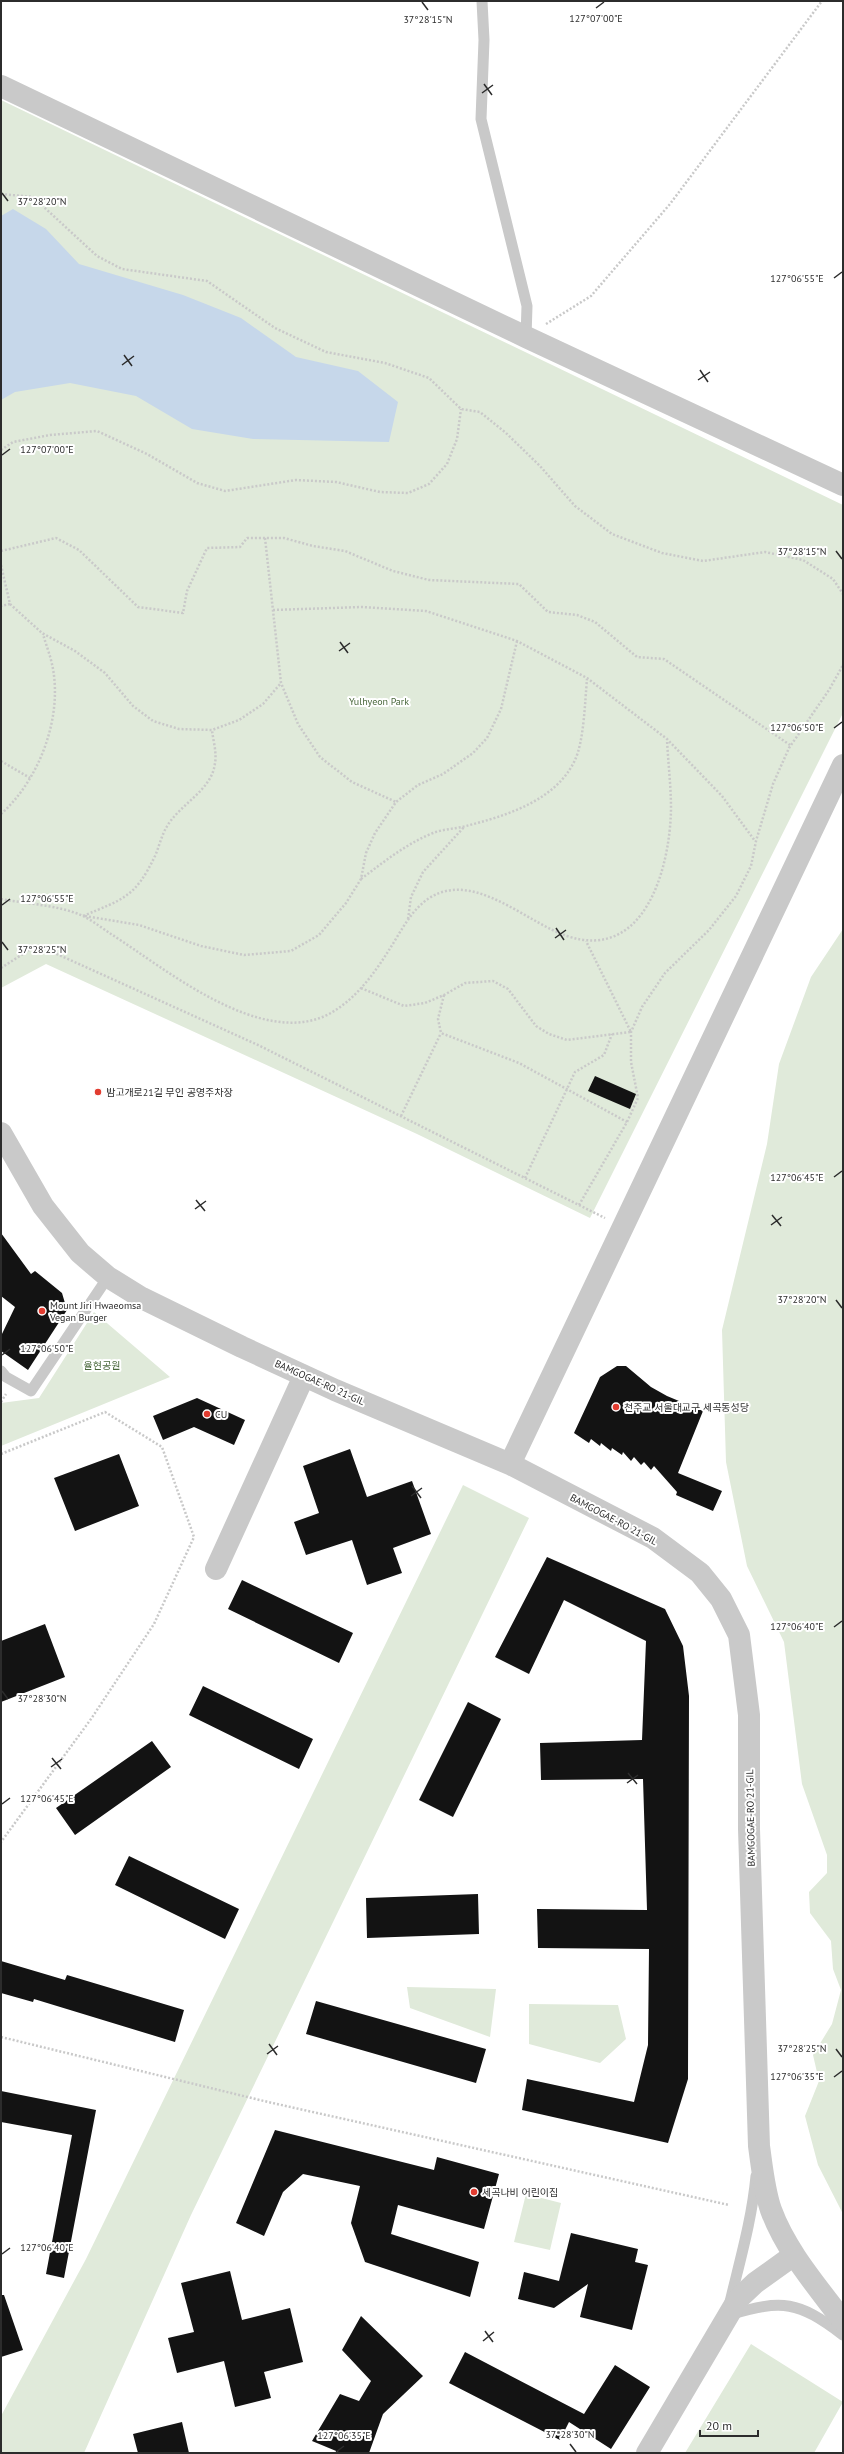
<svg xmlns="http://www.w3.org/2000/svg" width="844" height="2454" font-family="'PT Sans','Noto Sans KR',sans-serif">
<rect width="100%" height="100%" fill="#fff"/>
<path fill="#e0eada" d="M1,100L843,505V713L590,1218L417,1134L46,964L1,988Z
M843,929V2214L818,2165L805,2116L819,2081L813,2055L832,2024L841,1990L833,1969L831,1941L810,1913L809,1892L827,1873V1855L802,1784L784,1642L747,1566L726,1462L722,1330L767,1144L779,1064L811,977Z
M94,1312L170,1377L1,1446V1403L39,1398Z
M463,1485L529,1518L191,2215L84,2453H1V2416L86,2259Z
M407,1987L496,1989L490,2037L410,2008Z
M529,2004L618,2005L626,2039L600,2063L529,2044Z
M526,2194L561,2203L550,2250L514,2242Z
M751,2344L843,2402L814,2453H685Z"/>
<path fill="#c6d7ea" d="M13,209L46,229L79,264L183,295L241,318L296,357L358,371L398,402L389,442L253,439L192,429L136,396L70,383L15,392L1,400V216Z"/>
<path fill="#131313" d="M595,1076L636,1094L630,1109L588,1091Z
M1,1233L31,1274L35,1271L62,1293L67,1310L28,1370L1,1351V1336L15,1307L1,1296Z
M617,1366H626L651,1387L667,1396L703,1411L678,1473L722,1491L713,1511L676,1495L677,1492L654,1466L651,1470L644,1462L641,1465L634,1457L631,1461L623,1452L622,1455L612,1448L611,1451L601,1443L600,1446L591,1439L589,1443L574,1433L600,1377Z
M197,1398L245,1420L234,1445L194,1427L163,1440L153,1416Z
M350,1449L367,1497L412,1481L431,1534L393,1548L402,1573L367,1585L352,1540L306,1555L294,1522L319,1513L303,1466Z
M119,1454L139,1506L75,1531L54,1478Z
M547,1557L665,1609L683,1646L689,1696L688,2079L668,2143L522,2110L527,2079L634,2102L648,2045L649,1949L538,1948L537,1909L647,1910L643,1779L541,1780L540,1743L642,1740L646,1641L564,1600L529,1674L495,1657Z
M242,1580L353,1633L339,1663L228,1609Z
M45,1624L65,1677L1,1702V1641Z
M203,1686L313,1739L299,1769L189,1715Z
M468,1702L501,1719L453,1817L419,1800Z
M152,1741L171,1767L75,1835L56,1808Z
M129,1856L239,1909L225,1939L115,1885Z
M478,1894L479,1934L367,1938L366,1898Z
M1,1961L65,1980L67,1975L184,2010L175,2042L34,1999L33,2002L1,1993Z
M316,2001L486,2049L476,2083L306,2034Z
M1,2091L96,2110L64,2278L46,2274L72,2135L1,2122Z
M275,2130L434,2170L437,2157L499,2174L484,2229L398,2205L391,2234L479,2262L470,2297L365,2262L351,2223L360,2186L303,2174L283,2192L264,2236L236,2223Z
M571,2233L638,2249L635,2262L648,2265L632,2330L580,2317L588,2284L554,2308L518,2299L524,2272L559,2281Z
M230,2271L242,2320L290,2308L303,2362L264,2372L271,2398L235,2407L224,2361L177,2373L168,2338L194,2332L181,2283Z
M1,2295H4L23,2350L1,2357Z
M361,2316L423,2376L383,2414L369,2453H341L312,2441L340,2394L359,2401L371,2381L342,2350Z
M465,2352L584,2414L615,2365L650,2387L611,2449L569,2422L560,2440L449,2383Z
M182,2422L189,2453H138L133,2434Z"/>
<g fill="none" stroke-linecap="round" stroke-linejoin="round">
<path stroke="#c9c9c9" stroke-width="2.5" stroke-dasharray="2 2" stroke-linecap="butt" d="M1,194L33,197L97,256L122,269L207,281L275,328L326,352L385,363L429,378L461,409L480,412L506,433L540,466L575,506L612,534L662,553L703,561L765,552L803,560L833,579L843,594
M546,324L591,296L670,204L822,1
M1,450L13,442L50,435L97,431L147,454L197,483L225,491L296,480L336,482L380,492L408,493L429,484L447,464L457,439L461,409
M265,538L281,683L298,724L320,757L352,782L396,802
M1,551L56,538L79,550L138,607L183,613L187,591L207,548L240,547L247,538H284L313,546L345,551L393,571L429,580L519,584L548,612L577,615L595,622L637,657L664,659L790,745
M1,565L10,604L1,606
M10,604L42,633L75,651L105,673L133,706L153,721L179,729L212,730L239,720L263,704L281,683
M273,610L362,607L426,611L517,641L587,678L667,739L722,796L755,841
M1,761L30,778
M1,814C39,780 62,719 53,669C51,657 46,645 43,634
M361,879C385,861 406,844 433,833C443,829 455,829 466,826C505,816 556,801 575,760C584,741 585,701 587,679
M1,899C27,904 59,905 83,916C93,921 102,928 111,934C166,969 261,1049 329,1014C355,1000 374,974 389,950C404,927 416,898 446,891C486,882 531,924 567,936C645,962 670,868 671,809C671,785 668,762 667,739
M83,916C123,899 135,898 155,856C159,847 161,837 166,828C179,804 212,791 215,763C217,753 213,740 212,730
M85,916L139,925L201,946L244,955L291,951L319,935L346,903L361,879L366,853L375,833L396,802L418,785L443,774L473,753L487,738L501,709L517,641
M408,919L411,897L423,872L464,827
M1,968L37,945L258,1045L605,1218
M361,988L404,1006L425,1003L444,995L465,983L493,981L508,989L536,1026L549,1034L567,1040L631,1032L586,941
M444,995L438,1019L441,1033L519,1063L627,1122
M401,1116L441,1033
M525,1178L575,1072L604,1055L612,1034
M579,1205L627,1122L638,1098L631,1062V1032L642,1007L665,973L709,930L736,896L751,866L756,841L773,784L789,748L829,690L843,665
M1,1402L6,1394
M1,1454L105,1412L162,1447L194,1537L154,1624L91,1719L1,1842
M1,2037L268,2102L729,2205"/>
<path stroke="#c9c9c9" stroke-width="11" d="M482,1L484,40L481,119L527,306L526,337
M1,1371L6,1377L31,1391L108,1277
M730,2302C740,2260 752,2219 756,2176
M729,2315C783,2299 798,2301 843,2335"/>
<path stroke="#c9c9c9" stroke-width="22" d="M1,86L526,337L843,485
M1,1133L43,1206L80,1253L108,1277L142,1298L242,1347L335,1390L510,1464L653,1538L700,1573L721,1599L739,1635L749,1715V1829L759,2146C762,2167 764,2190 771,2210C786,2251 817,2286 843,2321
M510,1464L843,765
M216,1569L304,1376
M647,2453L738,2299L755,2283L794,2255"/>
</g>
<path fill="none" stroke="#2c2c2c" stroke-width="1.5" d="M422,2L428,10M596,8L604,2M484,84L492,95M482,93L493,85M2,193L8,201M834,278L842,272M124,355L132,366M122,365L134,356M700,370L708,382M698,380L710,372M2,455L10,449M836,551L842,559M340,642L348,653M339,651L350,643M834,728L842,722M2,905L10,899M556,928L564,940M555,938L566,930M2,942L8,950M834,1177L842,1171M196,1200L205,1211M195,1209L206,1201M772,1215L781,1226M771,1225L782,1217M836,1300L842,1308M2,1355L10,1349M412,1486L421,1498M411,1496L422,1488M834,1627L842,1621M2,1691L8,1699M52,1758L61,1769M51,1767L62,1759M628,1773L637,1784M627,1783L638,1775M2,1804L10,1798M269,2044L277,2055M836,2049L842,2057M267,2054L278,2046M834,2077L842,2071M2,2254L10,2248M485,2331L493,2342M483,2341L494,2332M570,2444L576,2452M336,2452L344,2446"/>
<g fill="#e23c30" stroke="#fff" stroke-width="1.5">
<circle cx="98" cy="1092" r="4"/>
<circle cx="42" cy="1311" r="4"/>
<circle cx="616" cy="1407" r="4"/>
<circle cx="207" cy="1414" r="4"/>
<circle cx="474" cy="2192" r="4"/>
</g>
<g text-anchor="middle" stroke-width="4" stroke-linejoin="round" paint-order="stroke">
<g font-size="10" fill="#49673b" stroke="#fff">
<text x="379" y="705">Yulhyeon Park</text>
<text x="102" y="1369">율현공원</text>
</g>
<g font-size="10" fill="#2c2c2c" stroke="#fff" text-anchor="start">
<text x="106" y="1096">밤고개로21길 무인 공영주차장</text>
<text x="50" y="1309">Mount Jiri Hwaeomsa<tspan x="50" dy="12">Vegan Burger</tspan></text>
<text x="624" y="1411">천주교 서울대교구 세곡동성당</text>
<text x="215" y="1418">CU</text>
<text x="482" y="2196">세곡나비 어린이집</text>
</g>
<g font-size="10" fill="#2c2c2c" stroke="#fff">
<text transform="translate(320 1382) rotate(24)" y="4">BAMGOGAE-RO 21-GIL</text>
<text transform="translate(614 1519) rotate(28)" y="4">BAMGOGAE-RO 21-GIL</text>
<text transform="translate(750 1818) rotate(-91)" y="4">BAMGOGAE-RO 21-GIL</text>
</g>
</g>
<g font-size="10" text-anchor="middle" fill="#2c2c2c" stroke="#fff" stroke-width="4" stroke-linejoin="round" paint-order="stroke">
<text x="596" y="22">127°07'00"E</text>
<text x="428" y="23">37°28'15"N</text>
<text x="42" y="205">37°28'20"N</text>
<text x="797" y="282">127°06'55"E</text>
<text x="47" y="453">127°07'00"E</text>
<text x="802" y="555">37°28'15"N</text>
<text x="797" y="731">127°06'50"E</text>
<text x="47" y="902">127°06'55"E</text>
<text x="42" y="953">37°28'25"N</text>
<text x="797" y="1181">127°06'45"E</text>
<text x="802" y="1303">37°28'20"N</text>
<text x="47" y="1352">127°06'50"E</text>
<text x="797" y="1630">127°06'40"E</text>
<text x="42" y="1702">37°28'30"N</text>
<text x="47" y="1802">127°06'45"E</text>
<text x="802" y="2052">37°28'25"N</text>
<text x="797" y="2080">127°06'35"E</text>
<text x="47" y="2251">127°06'40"E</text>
<text x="570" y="2438">37°28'30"N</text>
<text x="344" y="2439">127°06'35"E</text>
</g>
<rect width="844" height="2454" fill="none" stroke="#2c2c2c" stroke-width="4"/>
<path d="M700 2430v6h58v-6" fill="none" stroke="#2c2c2c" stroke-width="2"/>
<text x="706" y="2430" font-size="12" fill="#2c2c2c" stroke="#ffffff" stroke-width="3" paint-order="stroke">20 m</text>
</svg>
